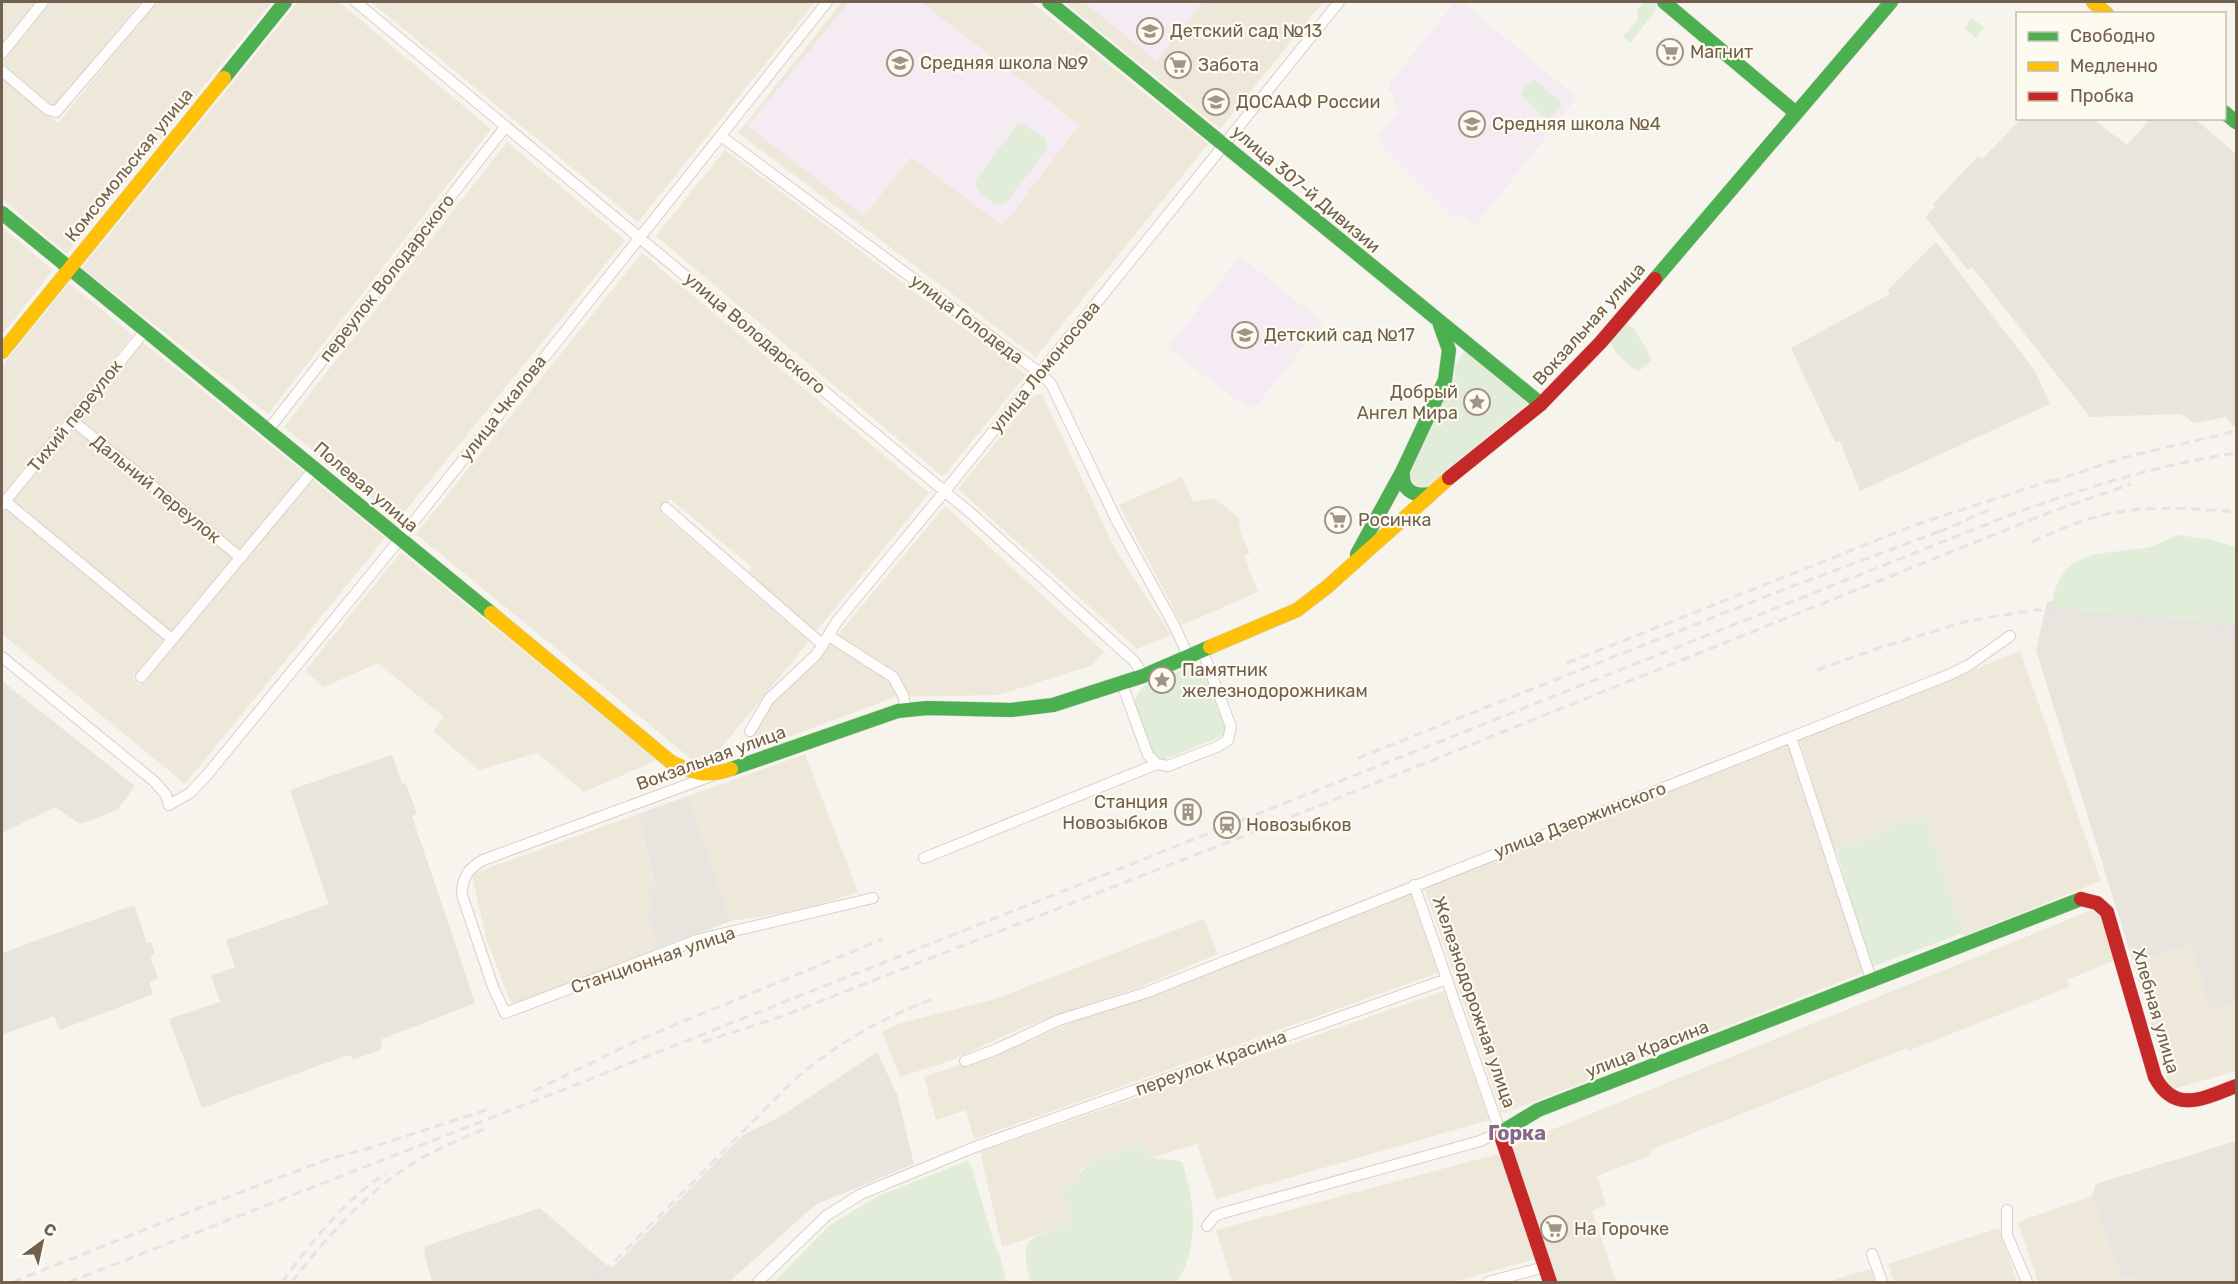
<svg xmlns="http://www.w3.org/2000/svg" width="2238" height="1284" font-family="Rubik,sans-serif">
<rect width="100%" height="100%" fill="#f6f4ed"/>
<path fill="#eee8db" d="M2,2H37L2,46Z
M48,2H141L54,107L2,63V60Z
M157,2H272L67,254L2,199V77L58,123Z
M298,2H339L491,129L268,414L82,268Z
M371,2H815L638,222Z
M842,2H1031L1208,144L1036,357L738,133Z
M1064,2H1323L1220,129Z
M507,142L625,240L398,520L284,427Z
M725,150L1026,375L943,477L656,236Z
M2,227L53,270L2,335Z
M642,253L929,493L815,633L748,573L752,567L670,499L660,512L809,641L707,765L700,766L416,534Z
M69,283L133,335L2,497V366Z
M141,341L305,473L241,550L80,420L99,392Z
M1042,394L1114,547L1171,635L1137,649L958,489L1034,395Z
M72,427L233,559L171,632L11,500Z
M1182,477L1193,502L1214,498L1238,517L1241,534L1250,553L1244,556L1258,592L1182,625L1119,505Z
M312,479L385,538L185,784L2,634V512L5,507L166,639L133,678L139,685Z
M945,506L1104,652L1090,666L998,695L895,697L757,749L750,738L770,704L811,667Z
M401,552L657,760L584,792L537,753L479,770L433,731L444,717L378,663L324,687L305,671Z
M2020,651L2101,881L1963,936L1925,815L1834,851L1799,739Z
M1789,745L1865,972L1502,1114L1424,887Z
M805,754L858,892L802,910L731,921L688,796Z
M638,814L655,886L648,888L653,910L646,913L659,948L512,1006L486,938L472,874Z
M1410,893L1438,973L974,1139L966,1110L936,1120L924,1077L1027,1042L1082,1018L1157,992Z
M2099,907L2115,960L2067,980L2069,987L1908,1051L1907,1048L1650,1150L1651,1155L1597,1176L1606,1205L1592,1211L1616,1282H1557L1512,1146Z
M1204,919L1218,954L1137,988L1021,1028L952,1060L900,1077L882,1032L898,1024L995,999Z
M2191,945L2210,1011L2236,1004V1071L2170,1090L2133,962Z
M1444,991L1489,1120L1216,1199L1197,1144L1150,1158L1133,1145L1122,1152L1105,1155L1081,1169L1076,1184L1072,1224L1002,1247L980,1152Z
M1501,1153L1536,1259L1452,1282H1232L1216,1230Z
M2092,1196L2122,1280L2132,1277L2134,1282H2038L2018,1222Z
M1999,1228L2017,1282H1894L1888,1264Z
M1870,1269L1875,1282H1827Z"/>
<path fill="#e8e5de" d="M2022,118L2093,119L2127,145L2150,119H2195L2236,154V426L2233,427L2226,417L2194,423L2181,414L2090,417L1972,267L1968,270L1925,217L1935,207L1933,204L1978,156L1982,159Z
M1936,242L2035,371L2050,404L1860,491L1840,441L1835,442L1791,348L1890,294L1888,290Z
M2063,599L2236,616V1004L2210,1011L2191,945L2133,962L2036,650L2047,602Z
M2,681L135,786L117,810L80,824L55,807L2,833Z
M392,755L402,784L406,783L417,814L412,816L475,1003L382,1039L381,1050L354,1059L348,1055L202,1108L169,1019L220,1002L211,976L235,967L226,940L329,904L290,790Z
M688,796L731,921L659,948L646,912L653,910L648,888L655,885L638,814Z
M134,905L147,943L151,942L155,954L150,956L158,978L149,982L153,994L60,1030L54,1016L2,1035V953Z
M877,1052L897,1094L914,1164L815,1205L729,1282H432L424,1252L426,1246L540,1208L611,1269L743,1135L778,1118Z
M2236,1141V1282H2134L2132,1277L2122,1280L2092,1196L2096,1184Z"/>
<path fill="#f4ecf2" d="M849,2H921L1079,125L1003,226L911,157L864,216L748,126Z
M1083,2H1203L1157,61Z
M1455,2H1462L1577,98L1475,226L1459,214L1454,218L1382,146L1378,136L1398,112L1392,93L1388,90L1391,86L1389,84Z
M1240,256L1323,322L1258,404L1246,407L1168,348Z"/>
<path fill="#e2edd9" d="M1643,2H1654L1656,3V10L1630,43L1623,37L1638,19L1637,11Z
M1972,18L1984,28L1976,38L1964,28Z
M1535,80L1561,102V107L1550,118L1544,117L1521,96C1521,90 1529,81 1535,80Z
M1022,123L1045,138L1048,148L1007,202C996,210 975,193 975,181L1016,126Z
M1627,324L1633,327L1651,357V361L1639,371C1628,367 1613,352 1610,340L1624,325Z
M1465,351L1524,399L1526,405L1426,487C1417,488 1410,481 1410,473L1455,377V365Z
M2178,535L2212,540L2236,547V625L2058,608C2051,600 2053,596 2056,587C2073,544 2117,556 2153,546C2161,543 2169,538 2178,535Z
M1192,667H1197L1204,672L1225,727L1224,735L1163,760L1158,759L1152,754L1134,706C1136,679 1170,675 1192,667Z
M1925,814L1963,933L1872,967L1836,850Z
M1133,1145H1140C1151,1167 1163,1155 1182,1162C1195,1200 1200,1247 1177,1282H1030C1018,1232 1031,1240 1072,1224L1062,1189L1076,1184C1089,1149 1107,1161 1133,1145Z
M967,1161L971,1165L994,1243L1000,1256L1006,1282H774L830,1225L878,1196Z"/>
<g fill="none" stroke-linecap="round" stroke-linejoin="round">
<defs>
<path id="street" d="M356,2L973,515L1135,662L1143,676
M2,53L43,2
M2,71L47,109L56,112L150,2
M721,136L1040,373L1051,384L1117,521L1175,627L1189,658
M72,420L241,558
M268,430L506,126
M5,501L172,639
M2,505L145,331
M666,508L823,645
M829,636L893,677L903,695L906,710
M2,657L155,782L166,795L169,805L190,793L207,775L400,539L827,2
M141,677L315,468
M1122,684L1148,755L1157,764L1168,766L1176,763L1219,746L1228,740L1231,727L1203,652
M750,731L769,699L816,655L838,620L945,491L1339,2
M1791,737L1872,982
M711,776L483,860C468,869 462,877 462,895L493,987L505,1013L700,939L873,898
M924,858L1157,764
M965,1061L997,1049L1059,1020L1145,993L1951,674L1969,665L2010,636
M2007,1210V1235L2027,1282
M1207,1226L1215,1216L1223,1213L1480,1141L1500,1132L1414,885
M1872,1254L1882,1282
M758,1282L826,1216L861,1194L975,1147L1447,979
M1488,1282L1545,1267"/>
<path id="fast" d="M1049,2L1541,404
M1664,2L1796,113
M224,78L285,2
M2224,112L2236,122
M2,213L491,613
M1655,279L1891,2
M1403,470C1401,489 1412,497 1430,494
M1357,554L1403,470L1445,380L1449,350L1440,325
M731,769L898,711L927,708L1011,710L1053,705L1143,676L1210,647
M1500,1133L1538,1110L2081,899"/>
<path id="slow" d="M2093,2L2107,14
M2,352L224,78
M491,613L671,762C694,773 706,778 731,769
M1210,647L1297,610L1327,587L1449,478"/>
<path id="jam" d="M1449,478L1541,404L1601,342L1655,279
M2081,899L2097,903L2107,912L2155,1077C2175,1115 2204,1098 2236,1086
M1500,1133L1550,1282"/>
</defs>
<use href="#street" stroke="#d5d1cb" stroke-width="12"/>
<use href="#fast" stroke="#d4d0c8" stroke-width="15"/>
<use href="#slow" stroke="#d4d0c8" stroke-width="15"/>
<use href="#jam" stroke="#d4d0c8" stroke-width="15"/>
<use href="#street" stroke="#fefdfc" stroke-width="10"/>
<use href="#fast" stroke="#4caf50" stroke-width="14"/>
<use href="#slow" stroke="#ffc107" stroke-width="14"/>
<use href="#jam" stroke="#c62828" stroke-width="14"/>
<path stroke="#e5e3e4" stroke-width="3" stroke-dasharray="9 6" stroke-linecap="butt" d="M2051,482L2122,458L2236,431
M1939,532L1991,509
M2032,542C2051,534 2069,525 2088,519C2137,504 2187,508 2236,512
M1567,663L1918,524L2059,478
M1817,670L1876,649L1968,621L2035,610L2236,627
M1358,758L1785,589L1946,529
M703,1042L780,1017L1236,839L2053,511L2131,484
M534,1091L636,1041L883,939
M13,1282L212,1203L326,1160L376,1146L489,1109
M69,1282L560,1091L2005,517C2080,489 2157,465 2236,453
M282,1282C312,1242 343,1201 386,1173
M292,1282C327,1236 369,1189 420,1159C441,1147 464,1138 486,1128
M594,1282L794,1080C840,1041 879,1020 935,998"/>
</g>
<defs>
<symbol id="school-ring" viewBox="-11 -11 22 22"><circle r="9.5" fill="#fdfaef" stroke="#a09486" stroke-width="1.5"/><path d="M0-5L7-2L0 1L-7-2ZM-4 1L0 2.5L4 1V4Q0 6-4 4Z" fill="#a09486"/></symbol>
<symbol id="supermarket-ring" viewBox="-11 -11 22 22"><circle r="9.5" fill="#fdfaef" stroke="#a09486" stroke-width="1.5"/><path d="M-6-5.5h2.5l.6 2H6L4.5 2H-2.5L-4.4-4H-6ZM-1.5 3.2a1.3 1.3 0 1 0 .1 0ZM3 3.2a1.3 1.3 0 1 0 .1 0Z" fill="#a09486"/></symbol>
<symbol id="sight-ring" viewBox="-11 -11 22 22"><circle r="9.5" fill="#fdfaef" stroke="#a09486" stroke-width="1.5"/><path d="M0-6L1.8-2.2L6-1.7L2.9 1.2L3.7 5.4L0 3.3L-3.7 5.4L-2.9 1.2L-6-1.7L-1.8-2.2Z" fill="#a09486"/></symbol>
<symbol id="building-ring" viewBox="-11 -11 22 22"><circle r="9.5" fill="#fdfaef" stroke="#a09486" stroke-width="1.5"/><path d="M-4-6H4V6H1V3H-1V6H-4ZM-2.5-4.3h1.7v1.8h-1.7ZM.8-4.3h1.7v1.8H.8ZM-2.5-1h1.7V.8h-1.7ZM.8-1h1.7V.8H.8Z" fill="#a09486"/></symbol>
<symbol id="station-ring" viewBox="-11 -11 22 22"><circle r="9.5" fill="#fdfaef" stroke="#a09486" stroke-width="1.5"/><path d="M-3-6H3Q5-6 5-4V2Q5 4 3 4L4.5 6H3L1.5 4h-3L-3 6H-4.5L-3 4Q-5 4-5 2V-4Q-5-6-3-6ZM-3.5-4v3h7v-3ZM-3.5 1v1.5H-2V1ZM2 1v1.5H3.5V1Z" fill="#a09486"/></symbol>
</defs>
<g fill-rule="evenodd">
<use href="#school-ring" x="1135" y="16" width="30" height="30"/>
<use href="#supermarket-ring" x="1655" y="37" width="30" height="30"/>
<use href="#school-ring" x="885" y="48" width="30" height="30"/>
<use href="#supermarket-ring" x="1163" y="50" width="30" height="30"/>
<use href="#school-ring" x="1201" y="87" width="30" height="30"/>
<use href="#school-ring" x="1457" y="109" width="30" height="30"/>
<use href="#school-ring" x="1230" y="320" width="30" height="30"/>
<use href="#sight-ring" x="1462" y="387" width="30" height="30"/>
<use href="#supermarket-ring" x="1323" y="505" width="30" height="30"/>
<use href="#sight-ring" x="1147" y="665" width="30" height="30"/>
<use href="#building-ring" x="1173" y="797" width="30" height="30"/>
<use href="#station-ring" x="1212" y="810" width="30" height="30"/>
<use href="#supermarket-ring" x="1539" y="1214" width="30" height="30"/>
</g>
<g text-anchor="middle" stroke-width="4.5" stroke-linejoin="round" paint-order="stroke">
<g font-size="18" fill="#72604f" stroke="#fdfaef" text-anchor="start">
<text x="1170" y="37">Детский сад №13</text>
<text x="1690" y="58">Магнит</text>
<text x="920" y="69">Средняя школа №9</text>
<text x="1198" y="71">Забота</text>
<text x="1236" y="108">ДОСААФ России</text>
<text x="1492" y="130">Средняя школа №4</text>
<text x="1264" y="341">Детский сад №17</text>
<text x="1458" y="398" text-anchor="end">Добрый<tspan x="1458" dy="21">Ангел Мира</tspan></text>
<text x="1358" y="526">Росинка</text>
<text x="1182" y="676">Памятник<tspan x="1182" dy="21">железнодорожникам</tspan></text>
<text x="1168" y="808" text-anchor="end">Станция<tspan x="1168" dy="21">Новозыбков</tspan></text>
<text x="1246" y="831">Новозыбков</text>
<text x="1574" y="1235">На Горочке</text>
</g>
<g font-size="18" fill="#72604f" stroke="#fdfaef">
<text transform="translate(129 165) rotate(-51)" y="6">Комсомольская улица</text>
<text transform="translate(1306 189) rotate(40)" y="6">улица 307-й Дивизии</text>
<text transform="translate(387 278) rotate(-52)" y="6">переулок Володарского</text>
<text transform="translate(967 319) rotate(37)" y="6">улица Голодеда</text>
<text transform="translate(1589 324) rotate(-48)" y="6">Вокзальная улица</text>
<text transform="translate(755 333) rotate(40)" y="6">улица Володарского</text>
<text transform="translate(1045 367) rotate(-51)" y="6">улица Ломоносова</text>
<text transform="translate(503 408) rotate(-52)" y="6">улица Чкалова</text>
<text transform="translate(75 416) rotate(-51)" y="6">Тихий переулок</text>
<text transform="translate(366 487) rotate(40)" y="6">Полевая улица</text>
<text transform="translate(156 489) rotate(39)" y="6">Дальний переулок</text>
<text transform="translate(711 758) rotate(-20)" y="6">Вокзальная улица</text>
<text transform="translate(1580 820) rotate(-21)" y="6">улица Дзержинского</text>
<text transform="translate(653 960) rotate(-19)" y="6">Станционная улица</text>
<text transform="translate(1474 1002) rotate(71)" y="6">Железнодорожная улица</text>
<text transform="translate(2156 1011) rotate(74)" y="6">Хлебная улица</text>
<text transform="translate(1647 1049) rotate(-21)" y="6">улица Красина</text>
<text transform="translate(1211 1063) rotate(-20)" y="6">переулок Красина</text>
</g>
<g font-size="20" font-weight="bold" fill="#86678d" stroke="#fdfaef">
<text x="1517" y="1140">Горка</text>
</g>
</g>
<rect width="2238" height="1284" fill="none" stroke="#72604f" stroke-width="6"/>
<rect x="2016" y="12" width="210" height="108" fill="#fdfaef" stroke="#c5bcaf" stroke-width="1.5"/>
<rect x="2028" y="32" width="30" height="9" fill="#4caf50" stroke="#c5bcaf" stroke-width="1.5"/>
<text x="2070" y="42" font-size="18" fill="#72604f">Свободно</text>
<rect x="2028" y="62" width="30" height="9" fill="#ffc107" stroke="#c5bcaf" stroke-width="1.5"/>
<text x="2070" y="72" font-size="18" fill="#72604f">Медленно</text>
<rect x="2028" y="92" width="30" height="9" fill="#c62828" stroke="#c5bcaf" stroke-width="1.5"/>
<text x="2070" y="102" font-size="18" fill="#72604f">Пробка</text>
<g transform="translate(42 1242) rotate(33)" stroke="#fdfaef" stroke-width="4.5" paint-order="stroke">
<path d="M0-4.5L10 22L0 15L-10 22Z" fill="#72604f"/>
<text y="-9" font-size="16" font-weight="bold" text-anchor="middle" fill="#72604f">С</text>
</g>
</svg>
